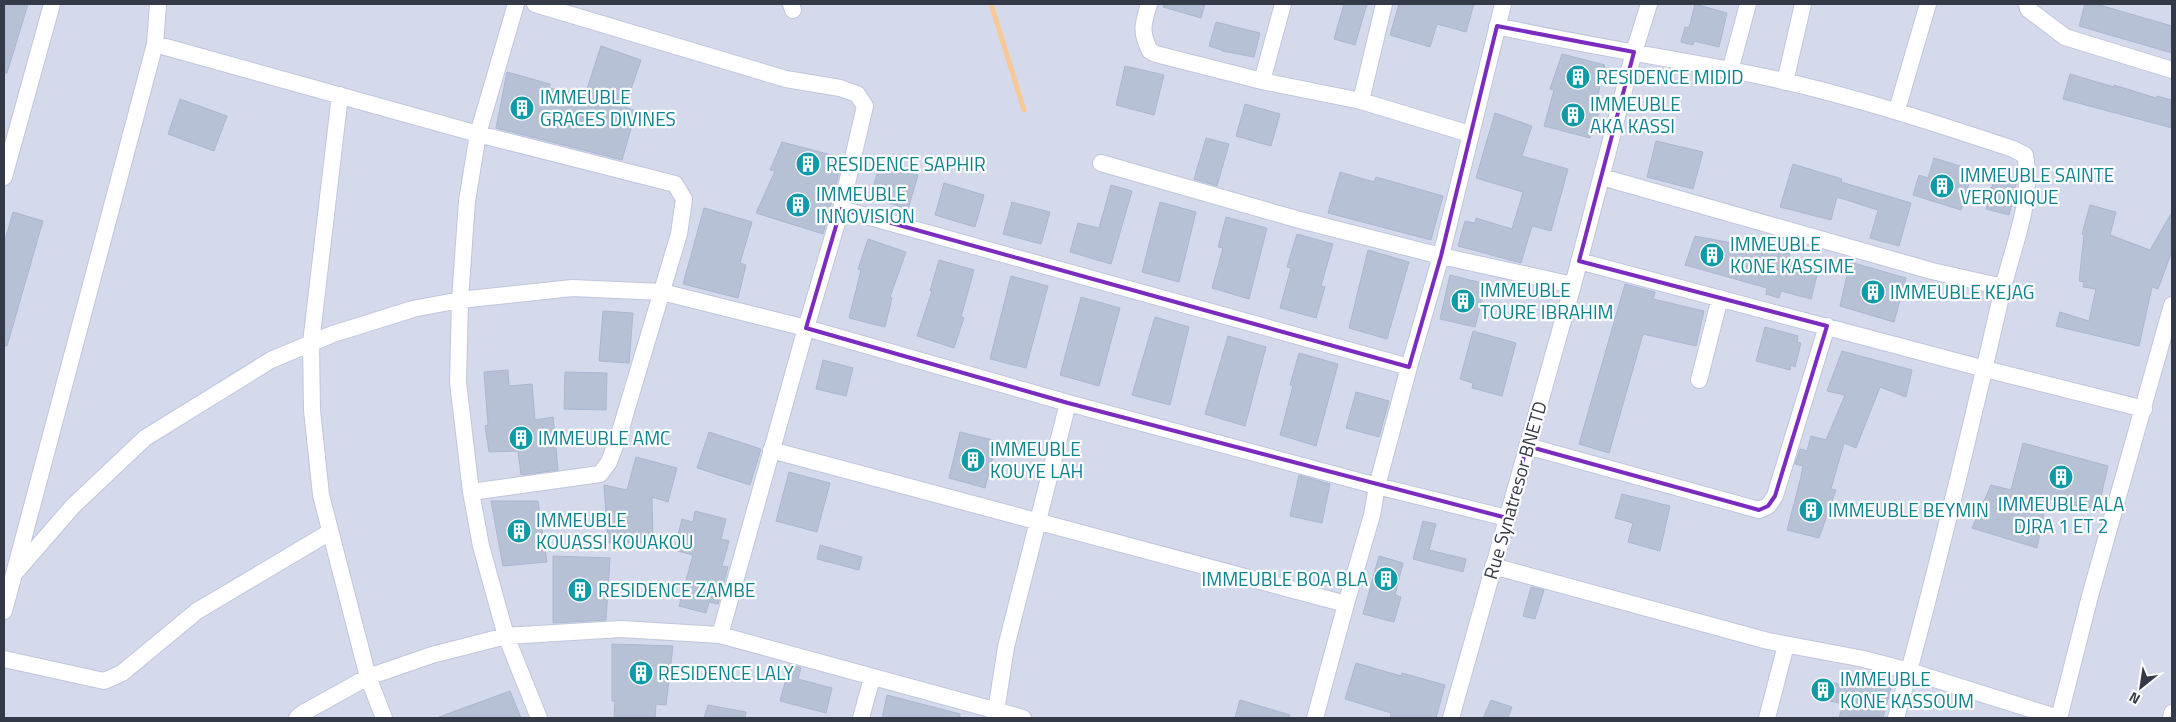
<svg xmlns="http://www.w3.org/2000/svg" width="2176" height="722" font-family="'Titillium Web',sans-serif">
<rect width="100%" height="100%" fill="#e3e7f4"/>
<path fill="#d4daec" d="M4,4H2172V718H4Z"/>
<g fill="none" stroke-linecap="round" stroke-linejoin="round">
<path stroke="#f9c897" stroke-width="5" d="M991,4L1024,110"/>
</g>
<path fill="#b7c1d6" stroke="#aab6d2" d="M4,4H28L7,73H4Z
M1164,4H1205L1201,18L1163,7Z
M1344,4H1367L1355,45L1334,39Z
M1399,4H1474L1466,32L1437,24L1430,47L1390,35Z
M1695,4L1727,13L1719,47L1694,41L1693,45L1681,42L1685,27L1689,28Z
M2085,4H2096L2172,26V53L2079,26Z
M1216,22L1260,33L1254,57L1222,51V50L1209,46Z
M601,46L641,60L625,107L636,111L622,160L496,128L507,72L550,84L549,88L585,95Z
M1562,54L1605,65L1596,103L1602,104L1590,138L1544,126L1554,90L1550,89Z
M1125,66L1164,75L1154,115L1116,105Z
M2070,74L2114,87V85L2156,98L2157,96L2172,100V128L2063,99Z
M180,99L227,116L214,151L168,134Z
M1245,104L1280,114L1271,146L1236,136Z
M1495,113L1532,126L1522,156L1568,169L1551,231L1532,226L1521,263L1458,246L1465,221L1475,223L1476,218L1512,229L1523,192L1476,178Z
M1206,138L1229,144L1217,186L1194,179Z
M1656,141L1703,152L1693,189L1647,177Z
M782,142L843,158L823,234L756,213L775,171L770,170Z
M1934,158L1973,170L1961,210L1913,195L1919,175L1928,178Z
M880,164L918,175L908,209L870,197Z
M1793,164L1842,179L1841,182L1911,203L1899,246L1870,238L1878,210L1837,197L1831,220L1780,207Z
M1340,172L1374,182L1376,177L1443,196L1431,240L1328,213Z
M1995,175L2017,181L2009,215L1986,209Z
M944,183L984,195L975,227L935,215Z
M1111,185L1132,191L1111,264L1070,252L1078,223L1099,228Z
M1012,202L1050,212L1041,244L1003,234Z
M1160,202L1196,212L1179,282L1142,272Z
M2090,205L2116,212L2110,235L2150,250L2172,212V251L2158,289L2152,287L2139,346L2056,326L2060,312L2089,321L2096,289L2083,287L2084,282L2079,281L2084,235L2082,234Z
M704,208L752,222L740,263L746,265L738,298L683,284Z
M13,212L43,221L7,346H4V244Z
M1226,217L1267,228L1249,299L1212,288L1223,248L1218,247Z
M1297,234L1333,244L1321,286L1325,287L1316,318L1280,308L1291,268L1287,267Z
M1695,236L1743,245L1744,242L1790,254L1789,259L1819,267L1811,299L1781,291L1779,298L1766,294L1767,288L1685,265Z
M868,239L906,252L890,297L892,298L885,327L849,318L861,270L858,269Z
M1368,250L1409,262L1387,339L1349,328Z
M939,260L974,270L961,317L964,318L954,348L917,336L932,291H930Z
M1850,262L1906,278L1894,322L1840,306Z
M1450,275L1486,284L1475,327L1440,319Z
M1011,276L1048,286L1026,368L990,359Z
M1625,284L1655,292L1653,299L1704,311L1696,346L1643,334L1609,453L1579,444Z
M1081,297L1120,308L1099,386L1060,375Z
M603,311L633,313L629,363L599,361Z
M1155,317L1189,327L1170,405L1132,395Z
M1765,327L1798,336L1797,342L1801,343L1795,367L1791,365L1790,370L1756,361Z
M1473,331L1516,343L1502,396L1472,388L1473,383L1460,379Z
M1228,336L1266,347L1245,426L1205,414Z
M1842,351L1912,370L1906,397L1880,387L1856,448L1844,443L1831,489L1836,490L1819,538L1787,530L1801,477L1803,466L1795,464L1800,449L1807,451L1811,436L1826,440L1845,395L1827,391Z
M1299,353L1338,364L1316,446L1280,435L1293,386L1290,385Z
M823,360L853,368L846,396L816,389Z
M508,370L509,386L532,384L535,420L553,417L558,470L521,475L518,451L489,452L485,426L488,425L484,372Z
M565,372L607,373L606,410L564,409Z
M1356,392L1389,401L1379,437L1346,428Z
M709,432L761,449L750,485L697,468Z
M960,432L997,441L985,488L949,478Z
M2023,443L2108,466L2098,509L2068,504L2047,498L2037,548L1972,528L1991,485L2011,490Z
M636,457L677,468L668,502L652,497L653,542L608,543L604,485L627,490Z
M789,472L830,483L817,532L776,521Z
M1299,475L1330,484L1322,523L1290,516Z
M1622,494L1670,506L1660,551L1628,542L1633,523L1615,518Z
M491,501H538L547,562L503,566Z
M695,511L726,519L721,539L729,541L722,566L728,567L718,604L709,602L706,613L679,606L693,555L674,550L682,519L693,522Z
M1423,521L1436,524L1429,550L1466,559L1463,572L1413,559Z
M820,545L862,557L859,570L817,559Z
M553,556L610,558L606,620L553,623Z
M1379,556L1403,563L1395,595L1401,597L1394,622L1363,614Z
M1531,587L1544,590L1535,619L1523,616Z
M612,644L673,646L666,705L656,704L655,718H614L615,701H612Z
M1356,663L1401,676L1402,673L1445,685L1436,718H1390L1391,713L1345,699Z
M790,664L801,668L798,679L832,688L826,713L780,701Z
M1851,674L1892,684L1883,718H1839L1843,704L1812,697L1817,679L1847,686Z
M510,691L521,718H439V717Z
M887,695L960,714V718H882Z
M1240,700L1290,715L1289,718H1235Z
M1491,700L1512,707L1508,718H1483Z
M708,705L746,712L745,718H704Z"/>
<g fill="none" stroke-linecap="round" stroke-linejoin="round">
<defs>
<path id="minor" d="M516,4L478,134L467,201L460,300L458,382L471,492L481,546L506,636L539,718
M535,4L786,79L840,88L857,94L865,106L841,209L806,328L720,635
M791,4L793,10
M1149,4C1143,24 1140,31 1150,51L1156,54L1262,81L1361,101L1470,134
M2027,4L2028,9L2065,37L2172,70
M1497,26C1581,45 1666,57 1751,74C1840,92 1926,120 2013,149L2025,155C2034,199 2013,246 2003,288C1970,432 1936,576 1896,718
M155,44L478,134L675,184L684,199L679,234L619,435L609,462L600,474L471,492
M1730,71L1748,4
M1262,81L1283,4
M1785,82L1803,4
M340,95L311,343L312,410L321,495L368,677L384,718
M1361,101L1384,4
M1897,110L1928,4
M1101,163L1296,219L1441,256L1573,285
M4,177L52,4
M1602,177L1932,271L2003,287
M841,209L1409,367
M1579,261L1985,369L2144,409
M1699,380L1720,298
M1527,446L1759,510L1768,506L1775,496L1827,326
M771,450L1346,604
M1493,566L1768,641L1864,659L1909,671L2059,718
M15,570L155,44L158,4
M4,611L14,574L73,506L145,438L271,360L333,334L413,309L460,300L572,288L662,292L806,328L1068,403L1377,486L1507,518
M4,659L104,681L122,673L197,611L330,532
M297,718L303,713L368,677L432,655L506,636L621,629L720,635L1023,718
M861,718L872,678
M995,718L1006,647L1068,403
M1315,718L1346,604L1372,515L1377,486L1409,367L1441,256L1503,4
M1451,718L1573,285L1634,52L1649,4
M1767,718L1786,645
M2059,718L2090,596L2172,305
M2171,718L2172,713"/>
</defs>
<use href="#minor" stroke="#bfc6db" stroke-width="18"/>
<use href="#minor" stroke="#fff" stroke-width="16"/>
</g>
<path fill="none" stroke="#7b2cbf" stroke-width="4" stroke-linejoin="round" d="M1497,26L1634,52L1579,261L1827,326L1775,496L1768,506L1759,510L1527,446L1507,518L1068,403L806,328L841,209L1409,367L1441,256Z"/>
<defs>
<symbol id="building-disc" viewBox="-11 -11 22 22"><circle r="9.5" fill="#0f9aa8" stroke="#fff"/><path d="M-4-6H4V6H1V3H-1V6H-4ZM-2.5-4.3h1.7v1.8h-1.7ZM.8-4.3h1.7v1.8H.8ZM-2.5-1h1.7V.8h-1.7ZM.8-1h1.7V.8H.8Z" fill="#fff"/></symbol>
</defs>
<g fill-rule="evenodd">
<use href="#building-disc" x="1564" y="63" width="28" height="28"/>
<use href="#building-disc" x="508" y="94" width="28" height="28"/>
<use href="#building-disc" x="1559" y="101" width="28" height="28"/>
<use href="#building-disc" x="794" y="150" width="28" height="28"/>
<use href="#building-disc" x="1928" y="172" width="28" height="28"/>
<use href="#building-disc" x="784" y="191" width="28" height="28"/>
<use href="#building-disc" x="1698" y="241" width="28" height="28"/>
<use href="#building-disc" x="1859" y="278" width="28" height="28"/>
<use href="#building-disc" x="1449" y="287" width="28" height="28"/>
<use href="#building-disc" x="507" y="424" width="28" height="28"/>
<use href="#building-disc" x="959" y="446" width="28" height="28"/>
<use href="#building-disc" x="2047" y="463" width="28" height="28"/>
<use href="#building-disc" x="1797" y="496" width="28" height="28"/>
<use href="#building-disc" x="505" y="517" width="28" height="28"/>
<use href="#building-disc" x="1372" y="565" width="28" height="28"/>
<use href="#building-disc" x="566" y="576" width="28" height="28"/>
<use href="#building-disc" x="627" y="659" width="28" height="28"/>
<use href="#building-disc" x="1809" y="676" width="28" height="28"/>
</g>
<g text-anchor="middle" stroke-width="4.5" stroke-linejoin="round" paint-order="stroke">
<g font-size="19" fill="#0d838f" stroke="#fff" text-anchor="start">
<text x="1596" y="84">RESIDENCE MIDID</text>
<text x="540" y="104">IMMEUBLE<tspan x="540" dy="22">GRACES DIVINES</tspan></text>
<text x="1590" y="111">IMMEUBLE<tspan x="1590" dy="22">AKA KASSI</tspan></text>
<text x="826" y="171">RESIDENCE SAPHIR</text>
<text x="1960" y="182">IMMEUBLE SAINTE<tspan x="1960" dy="22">VERONIQUE</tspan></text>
<text x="816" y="201">IMMEUBLE<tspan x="816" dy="22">INNOVISION</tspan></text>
<text x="1730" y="251">IMMEUBLE<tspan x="1730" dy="22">KONE KASSIME</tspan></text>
<text x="1480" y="297">IMMEUBLE<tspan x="1480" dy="22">TOURE IBRAHIM</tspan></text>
<text x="1890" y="299">IMMEUBLE KEJAG</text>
<text x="538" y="445">IMMEUBLE AMC</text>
<text x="990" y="456">IMMEUBLE<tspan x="990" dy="22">KOUYE LAH</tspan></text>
<text x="2061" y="511" text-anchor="middle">IMMEUBLE ALA<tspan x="2061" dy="22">DJRA 1 ET 2</tspan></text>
<text x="1828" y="517">IMMEUBLE BEYMIN</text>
<text x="536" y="527">IMMEUBLE<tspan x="536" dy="22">KOUASSI KOUAKOU</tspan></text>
<text x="1368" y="586" text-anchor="end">IMMEUBLE BOA BLA</text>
<text x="598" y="597">RESIDENCE ZAMBE</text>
<text x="658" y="680">RESIDENCE LALY</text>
<text x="1840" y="686">IMMEUBLE<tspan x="1840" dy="22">KONE KASSOUM</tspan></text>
</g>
<g font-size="19" fill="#333946" stroke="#fff">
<text transform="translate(1515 490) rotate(-74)" y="7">Rue Synatresor BNETD</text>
</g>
</g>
<rect width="2176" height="722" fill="none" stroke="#333946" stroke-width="10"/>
<g transform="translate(2141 687) rotate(210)" stroke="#ffffff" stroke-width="4" paint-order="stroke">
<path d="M0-4L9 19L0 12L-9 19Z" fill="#333946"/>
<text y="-8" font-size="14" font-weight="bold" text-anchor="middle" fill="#333946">N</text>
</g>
</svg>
